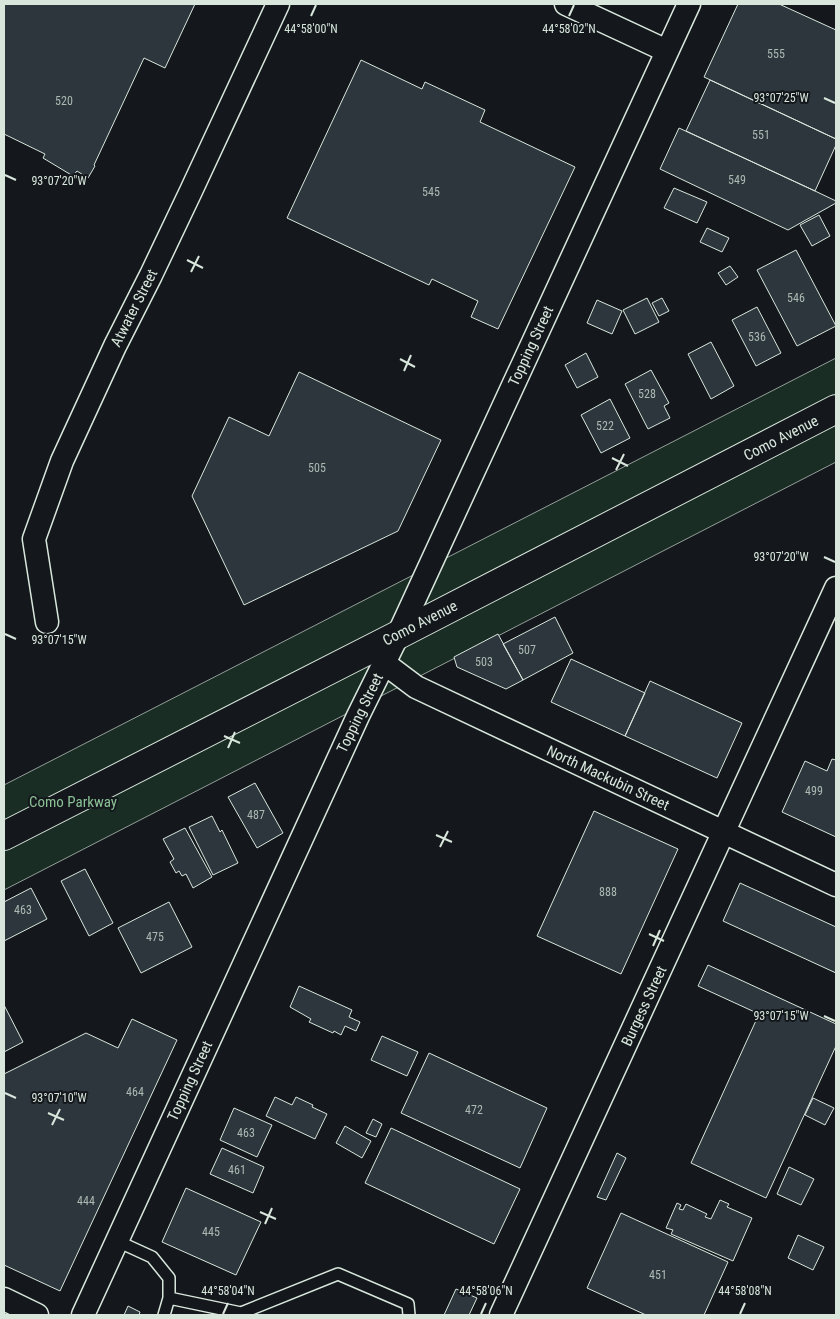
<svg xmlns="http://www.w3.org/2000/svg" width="840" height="1319" font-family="'Roboto Condensed',sans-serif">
<rect width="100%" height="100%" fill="#14181c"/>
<path fill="#1a2d24" stroke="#939e99" d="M836,358V462L4,890V785Z"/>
<path fill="#2c363c" stroke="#d8e6dc" d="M4,4H195L165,68L144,58L94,165L95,166L88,178L77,171L73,176L43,158L45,154L4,134Z
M738,4H779L836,30V139L704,77Z
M361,60L422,89L425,82L485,110L480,122L575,167L498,329L471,317L478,301L432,279L429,285L287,218Z
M710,80L836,139V145L815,191L686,131Z
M679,128L815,191L836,201V203L788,230L660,169Z
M674,188L707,202L697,223L664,208Z
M819,215L830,236L812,246L800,225Z
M707,228L729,238L722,252L700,242Z
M796,250L836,326L797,346L757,270Z
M730,266L738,277L726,285L718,273Z
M647,298L659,322L635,334L623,310Z
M662,298L669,311L659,316L652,303Z
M597,300L622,311L612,334L587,323Z
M757,307L781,353L756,366L732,320Z
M711,342L734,386L711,399L688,354Z
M586,353L598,377L577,388L565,365Z
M651,370L669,403L664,406L670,418L648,429L625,384Z
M299,372L441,440L398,531L244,605L192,496L229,417L269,436Z
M610,399L630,438L601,453L581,415Z
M555,617L573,653L523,680L503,644Z
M498,634L523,680L506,689L457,667L454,657Z
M571,659L645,693L625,736L551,702Z
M650,681L742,723L717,778L625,736Z
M832,759L836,760V837L782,812L805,761L827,771Z
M255,783L283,833L257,848L228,797Z
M594,811L678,849L621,974L537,936Z
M212,816L220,832L222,830L238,863L213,875L189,827Z
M185,828L212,877L193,888L186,874L182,876L179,871L176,873L170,862L174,859L163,839Z
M85,869L113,923L89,936L61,881Z
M740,883L836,927V973L723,921Z
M31,888L47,919L4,941V902Z
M169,902L192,947L141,973L118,928Z
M708,965L836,1024V1046L766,1198L691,1163L759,1014L698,986Z
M299,986L352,1010L349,1017L360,1022L356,1031L345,1026L341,1035L334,1031L333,1033L309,1022L311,1019L290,1007Z
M4,1005L23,1042L4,1052Z
M132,1019L177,1040L60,1291L4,1265V1074L86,1033L118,1048Z
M382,1036L418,1052L407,1076L371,1060Z
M429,1053L547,1108L520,1168L401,1113Z
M275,1097L292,1105L296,1097L313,1105L312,1107L327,1114L315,1139L266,1116Z
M813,1098L834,1108L825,1125L805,1115Z
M234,1108L272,1125L257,1157L220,1140Z
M373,1119L382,1124L376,1137L366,1133Z
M345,1126L371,1141L362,1158L336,1143Z
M391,1128L520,1189L494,1244L365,1183Z
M222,1148L264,1167L253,1193L210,1174Z
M617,1153L626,1158L606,1200L597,1197Z
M789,1167L814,1179L801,1205L777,1194Z
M186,1188L261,1222L236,1275L162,1242Z
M720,1200L729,1204L727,1207L752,1218L733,1261L671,1234L673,1230L666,1228L677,1203L681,1205L679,1209L683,1210L686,1204L707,1214L705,1217L711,1219Z
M621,1213L728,1262L704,1315H646L587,1288Z
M798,1235L824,1247L813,1270L788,1258Z
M456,1289L477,1298L469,1315H444Z
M128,1306L140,1312L139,1315H124Z"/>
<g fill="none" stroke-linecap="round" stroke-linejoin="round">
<defs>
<path id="service" d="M117,1241L152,1257L169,1278V1298L164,1315
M169,1298L241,1313L338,1274L408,1304L409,1315"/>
<path id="minor" d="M566,4L667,51
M47,622L34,539L62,461L115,346L151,275L191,191L278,4
M384,663L416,687L836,885
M4,1299L37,1315
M83,1315L358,716L398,635L689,4
M501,1315L836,588"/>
<path id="secondary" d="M4,836L398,635L836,409"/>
</defs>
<use href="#service" stroke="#d8e6dc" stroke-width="14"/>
<use href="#minor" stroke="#d8e6dc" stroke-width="25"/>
<use href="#secondary" stroke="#d8e6dc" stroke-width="30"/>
<use href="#service" stroke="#14181c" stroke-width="11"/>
<use href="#minor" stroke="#14181c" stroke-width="22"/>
<use href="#secondary" stroke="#14181c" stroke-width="28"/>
</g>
<path fill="none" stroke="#d8e6dc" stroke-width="2" d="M311,16L316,5M569,16L574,5M824,98L835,103M5,175L16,180M187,260L203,268M191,272L199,256M400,359L415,367M404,371L411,355M612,458L628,466M616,470L624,454M824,557L835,562M5,634L16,639M224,736L240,743M228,748L235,732M436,835L452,842M440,847L448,831M649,934L664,941M653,946L660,930M824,1016L835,1021M5,1093L16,1098M48,1113L64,1120M52,1125L60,1109M260,1212L276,1219M265,1224L272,1208M223,1314L228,1303M481,1314L486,1303M740,1314L745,1303"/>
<g text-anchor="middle" stroke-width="4" stroke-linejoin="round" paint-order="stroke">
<g font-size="12" fill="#adbab4">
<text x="776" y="58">555</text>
<text x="64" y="105">520</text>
<text x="761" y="139">551</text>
<text x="737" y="184">549</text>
<text x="431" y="196">545</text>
<text x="796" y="302">546</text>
<text x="757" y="341">536</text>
<text x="647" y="398">528</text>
<text x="605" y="430">522</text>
<text x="317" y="472">505</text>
<text x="527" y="654">507</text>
<text x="484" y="666">503</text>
<text x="814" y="795">499</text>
<text x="256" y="819">487</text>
<text x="608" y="896">888</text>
<text x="23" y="914">463</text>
<text x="155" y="941">475</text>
<text x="135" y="1096">464</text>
<text x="474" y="1114">472</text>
<text x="246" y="1137">463</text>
<text x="237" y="1174">461</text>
<text x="86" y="1205">444</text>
<text x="211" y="1236">445</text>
<text x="658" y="1279">451</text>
</g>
<g font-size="15" fill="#d8e6dc" stroke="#14181c">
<text transform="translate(134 308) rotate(-63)" y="5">Atwater Street</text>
<text transform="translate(531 346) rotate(-65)" y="5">Topping Street</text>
<text transform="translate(781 438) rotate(-27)" y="5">Como Avenue</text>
<text transform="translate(420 623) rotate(-27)" y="5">Como Avenue</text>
<text transform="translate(360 713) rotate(-64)" y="5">Topping Street</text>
<text transform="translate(608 778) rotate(25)" y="5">North Mackubin Street</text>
<text transform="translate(644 1006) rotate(-65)" y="5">Burgess Street</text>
<text transform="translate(190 1081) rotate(-65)" y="5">Topping Street</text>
</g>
<g font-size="15" fill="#8ac095" stroke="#14181c">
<text x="73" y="807">Como Parkway</text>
</g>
</g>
<g font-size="12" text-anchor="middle" fill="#d8e6dc" stroke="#14181c" stroke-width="4" stroke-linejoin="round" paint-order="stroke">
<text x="311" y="33">44°58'00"N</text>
<text x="569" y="33">44°58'02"N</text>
<text x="781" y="102">93°07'25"W</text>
<text x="59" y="185">93°07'20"W</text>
<text x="781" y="561">93°07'20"W</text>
<text x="59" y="644">93°07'15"W</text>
<text x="781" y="1020">93°07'15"W</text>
<text x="59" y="1102">93°07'10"W</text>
<text x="228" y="1295">44°58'04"N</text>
<text x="486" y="1295">44°58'06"N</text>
<text x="745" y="1295">44°58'08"N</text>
</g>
<rect width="840" height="1319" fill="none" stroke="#d8e6dc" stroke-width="10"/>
</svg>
